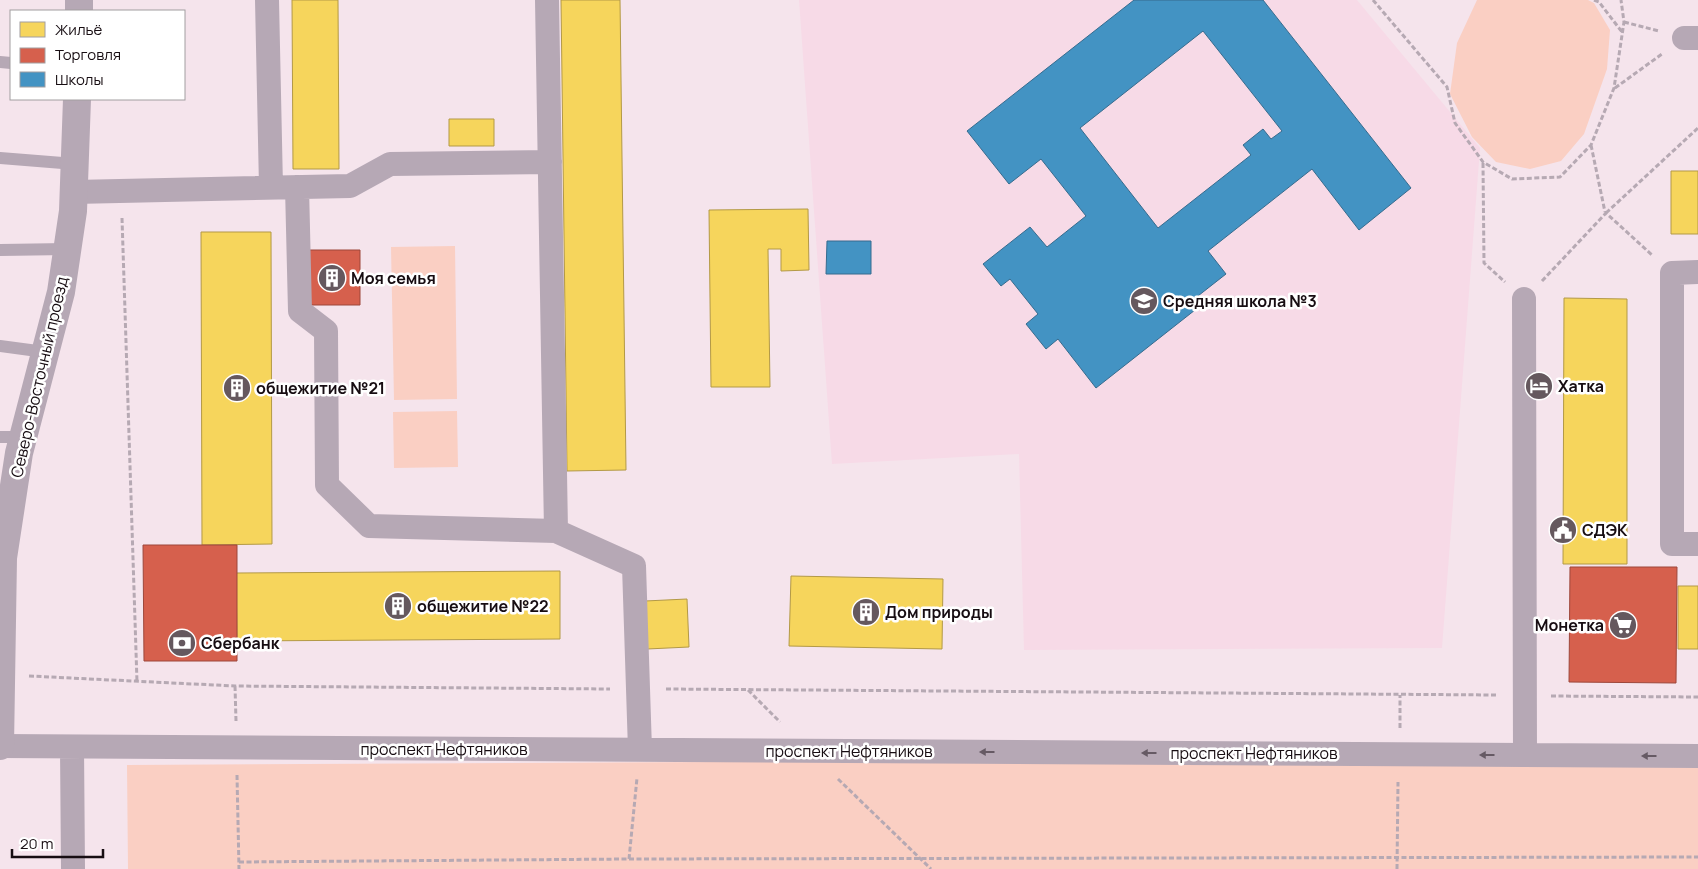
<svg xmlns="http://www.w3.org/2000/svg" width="1698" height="869" font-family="Manrope,sans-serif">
<rect width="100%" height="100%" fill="#f5e4ec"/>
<path fill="#f7dae7" d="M799,0H1357L1480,148L1442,648L1024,650L1019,454L832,464Z"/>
<path fill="#facfc3" d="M1477,0H1588L1594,3L1610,30L1607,69L1584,134L1561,161L1530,169L1496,162L1472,137L1450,94L1457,43Z
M455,246L457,399L394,400L391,247Z
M457,411L458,467L394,468L393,412Z
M1698,757V869H128L127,765Z"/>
<path fill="#f6d55c" stroke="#b39946" d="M292,0H338L339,169H293Z
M561,0H620L626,470L567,471Z
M449,119H494V146H449Z
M1671,171H1698V234H1671Z
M808,209L809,270L781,271V249H768L770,387H711L709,210Z
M201,232H271L272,544L202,545Z
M1564,298L1627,299V564H1563Z
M560,571V639L237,641L236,573Z
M791,576L943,579L942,649L789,646Z
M1678,586H1698V649H1678Z
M687,599L689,647L647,649L645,601Z"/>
<path fill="#d6604d" stroke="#9d473b" d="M304,250H360V305H304Z
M143,545H237V661H144Z
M1570,567H1677L1676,683L1569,682Z"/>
<path fill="#4393c3" stroke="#366b8e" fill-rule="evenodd" d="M1134,0H1263L1411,188L1359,230L1312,169L1208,251L1226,274L1189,303L1195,310L1096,388L1058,339L1046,349L1026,324L1038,314L1010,279L1001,286L983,264L1030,227L1047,247L1086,216L1041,159L1009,184L967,131ZM1203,31L1282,131L1271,139L1263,129L1243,145L1251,155L1158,228L1080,128Z
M827,241H871V274H826Z"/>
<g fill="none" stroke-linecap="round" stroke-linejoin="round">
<path stroke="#b6a9b3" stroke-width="3" stroke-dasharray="5 2.5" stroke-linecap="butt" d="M1373,0L1447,87L1455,123L1483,162L1512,179L1560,177L1591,145L1614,88L1624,22L1621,0
M1594,0L1599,2L1622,32
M1624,22L1659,31
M1615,88L1662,54
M1591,145L1605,212
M1483,163L1484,263L1505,282
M1606,213L1698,128
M122,218L137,682
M1542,281L1606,213L1652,255
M29,676L235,686L610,689
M235,686L236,721
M666,689L1497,695
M748,690L780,722
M1551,696L1698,697
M1400,728V695
M237,775L239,869
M838,779L931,869
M629,859L637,778
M239,862L629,859L1698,857
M1397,869L1398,782"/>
<path stroke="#b6a8b5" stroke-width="12" d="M0,62L11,63
M0,158L75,164
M0,250L67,249
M0,346L45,352
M0,437H23"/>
<path stroke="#b6a8b5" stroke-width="24" d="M267,0L271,187
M547,0L556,531L634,566L640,750
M1684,38H1698
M297,187L300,311L326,331L327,485L369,526L556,531
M74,192L350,186L390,164L550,162
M1698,272L1672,273V544H1698
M1524,299L1525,755
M0,746L1698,756
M72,747L73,869"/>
<path stroke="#b6a8b5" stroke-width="28" d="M79,11V0
M0,746L3,558L19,453L61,292L73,211L77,99"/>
</g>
<defs><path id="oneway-solid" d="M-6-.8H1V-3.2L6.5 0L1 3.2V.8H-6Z" transform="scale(1.25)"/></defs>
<g fill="#665a64">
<use href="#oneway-solid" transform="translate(987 752) rotate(-180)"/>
<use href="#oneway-solid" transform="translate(1149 753) rotate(-180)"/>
<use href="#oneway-solid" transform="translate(1487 755) rotate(-180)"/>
<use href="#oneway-solid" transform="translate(1649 756) rotate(-180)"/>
</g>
<defs>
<symbol id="building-disc" viewBox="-11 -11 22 22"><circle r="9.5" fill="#65585e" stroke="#fff"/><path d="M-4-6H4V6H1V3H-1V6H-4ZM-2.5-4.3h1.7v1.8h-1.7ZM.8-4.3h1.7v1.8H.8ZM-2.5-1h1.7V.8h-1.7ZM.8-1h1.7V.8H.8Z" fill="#fff"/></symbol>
<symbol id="school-disc" viewBox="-11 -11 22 22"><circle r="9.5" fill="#65585e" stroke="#fff"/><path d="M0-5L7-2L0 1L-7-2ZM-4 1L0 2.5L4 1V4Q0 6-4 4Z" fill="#fff"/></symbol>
<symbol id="hotel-disc" viewBox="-11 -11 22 22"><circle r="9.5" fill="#65585e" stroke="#fff"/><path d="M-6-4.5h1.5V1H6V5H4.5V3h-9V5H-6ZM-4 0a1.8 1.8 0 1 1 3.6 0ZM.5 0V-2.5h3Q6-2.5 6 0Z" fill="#fff"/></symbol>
<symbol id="civic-disc" viewBox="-11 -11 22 22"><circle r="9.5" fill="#65585e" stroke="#fff"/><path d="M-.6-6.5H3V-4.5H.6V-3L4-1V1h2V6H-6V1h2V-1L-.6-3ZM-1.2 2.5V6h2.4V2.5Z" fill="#fff"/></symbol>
<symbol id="supermarket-disc" viewBox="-11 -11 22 22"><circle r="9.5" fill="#65585e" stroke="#fff"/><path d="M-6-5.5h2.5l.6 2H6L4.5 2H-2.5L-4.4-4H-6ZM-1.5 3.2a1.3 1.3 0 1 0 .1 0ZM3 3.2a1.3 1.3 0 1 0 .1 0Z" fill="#fff"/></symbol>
<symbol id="bank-disc" viewBox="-11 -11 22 22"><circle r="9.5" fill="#65585e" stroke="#fff"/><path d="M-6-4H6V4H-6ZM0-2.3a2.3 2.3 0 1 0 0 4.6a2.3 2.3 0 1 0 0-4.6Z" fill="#fff"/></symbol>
</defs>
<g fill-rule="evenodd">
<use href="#building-disc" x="316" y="262" width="32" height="32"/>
<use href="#school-disc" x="1128" y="285" width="32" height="32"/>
<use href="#hotel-disc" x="1523" y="370" width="32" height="32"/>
<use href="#building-disc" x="221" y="372" width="32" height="32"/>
<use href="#civic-disc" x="1547" y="514" width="32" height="32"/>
<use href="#building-disc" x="382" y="590" width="32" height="32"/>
<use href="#building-disc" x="850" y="596" width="32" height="32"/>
<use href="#supermarket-disc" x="1607" y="609" width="32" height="32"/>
<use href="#bank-disc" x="166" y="627" width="32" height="32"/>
</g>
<g text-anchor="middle" stroke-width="5" stroke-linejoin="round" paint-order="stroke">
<g font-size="16" font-weight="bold" fill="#170d12" stroke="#fff" text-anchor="start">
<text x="351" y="284">Моя семья</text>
<text x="1163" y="307">Средняя школа №3</text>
<text x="1558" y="392">Хатка</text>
<text x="256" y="394">общежитие №21</text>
<text x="1582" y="536">СДЭК</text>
<text x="417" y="612">общежитие №22</text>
<text x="885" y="618">Дом природы</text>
<text x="1604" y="631" text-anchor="end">Монетка</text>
<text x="201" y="649">Сбербанк</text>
</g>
<g font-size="16" fill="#170d12" stroke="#fff">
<text transform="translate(39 377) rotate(-77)" y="6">Северо-Восточный проезд</text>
<text x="444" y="755">проспект Нефтяников</text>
<text x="849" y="757">проспект Нефтяников</text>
<text x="1254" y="759">проспект Нефтяников</text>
</g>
</g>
<rect x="10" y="10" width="175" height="90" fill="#ffffff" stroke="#a29ea0"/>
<rect x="20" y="22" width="25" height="15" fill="#f6d55c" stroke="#a29ea0"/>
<text x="55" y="35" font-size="15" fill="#170d12">Жильё</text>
<rect x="20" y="48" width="25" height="15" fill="#d6604d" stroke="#a29ea0"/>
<text x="55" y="60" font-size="15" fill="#170d12">Торговля</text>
<rect x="20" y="72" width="25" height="15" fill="#4393c3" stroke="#a29ea0"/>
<text x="55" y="85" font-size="15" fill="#170d12">Школы</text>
<path d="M12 849v8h91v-8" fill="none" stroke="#170d12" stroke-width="2.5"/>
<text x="20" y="849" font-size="15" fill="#170d12" stroke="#ffffff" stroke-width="4" paint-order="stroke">20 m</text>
</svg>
